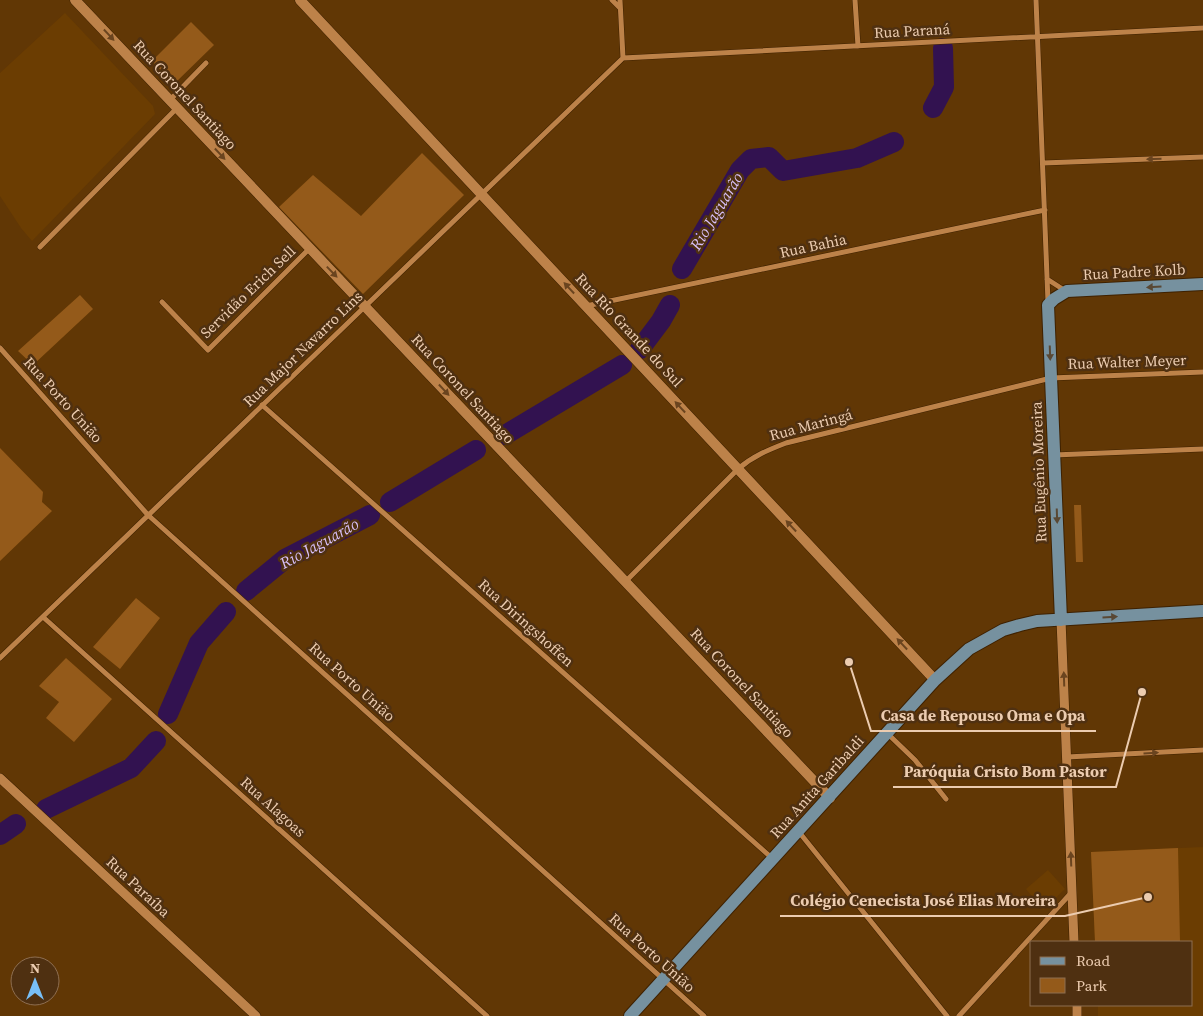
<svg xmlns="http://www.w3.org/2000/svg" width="1203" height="1016" font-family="'Source Serif 4',serif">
<rect width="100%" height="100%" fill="#613705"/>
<path fill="#6b3d02" d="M65,13L153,106L155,114L32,241L21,228L0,196V73Z
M1203,847V1016H1098V1005H1192V942H1095L1091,852Z
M1048,870L1065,889L1043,910L1026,889Z"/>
<path fill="#945a1a" d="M191,22L214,45L174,84L152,61Z
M422,153L464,195L363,294L279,207L313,175L361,216Z
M80,295L93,309L33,365L18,351Z
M0,448L43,492L42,502L52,511L0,561Z
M1074,505H1081L1083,562H1076Z
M136,598L160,618L120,669L93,647Z
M66,658L112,699L74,742L46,718L59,702L39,686Z
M1178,848L1180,942H1095L1091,852Z"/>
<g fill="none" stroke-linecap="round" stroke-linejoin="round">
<path stroke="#321250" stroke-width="20" d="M933,108L944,87L943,48
M682,269L740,170L751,159L769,157L783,171L857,158L894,142
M640,349L661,321L670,305
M505,435L622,365
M390,502L476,450
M246,591L285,559L370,515
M168,714L199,643L226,612
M46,809L131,768L156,741
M0,835L16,824"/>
<defs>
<path id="minor" d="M612,0L620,8
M620,0L623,58
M855,0L858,46
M1036,0L1048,302
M623,58L1203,28
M170,100L206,63
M1043,163L1203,157
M40,247L177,108
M1047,279L1064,290
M162,302L208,350L310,248
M586,306L1045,210
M0,348L148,515L704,1016
M262,405L773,859
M1054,455L1203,449
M626,581L738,469C753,456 768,450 786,443L1051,378L1203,372
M43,617L487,1016
M0,658L623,58
M888,734L915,760L946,799
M1067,757L1203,750
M799,832L947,1016
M959,1016L1071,893"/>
<path id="tertiary" d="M1061,620L1074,942
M0,778L256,1016
M1077,1005V1016"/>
<path id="secondary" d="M75,0L830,798
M300,0L935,680"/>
<path id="primary" d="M1061,620L1048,305L1054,299L1067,291L1203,284
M630,1016L935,680L969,649L1003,630L1020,625L1037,621L1203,611"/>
</defs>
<use href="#minor" stroke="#3e2101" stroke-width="6"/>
<use href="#tertiary" stroke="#3e2101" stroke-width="10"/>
<use href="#secondary" stroke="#3e2101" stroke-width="11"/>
<use href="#primary" stroke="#3e2101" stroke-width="14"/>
<use href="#minor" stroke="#bd8249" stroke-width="5"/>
<use href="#tertiary" stroke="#bd8249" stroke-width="9"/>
<use href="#secondary" stroke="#bd8249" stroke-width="10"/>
<use href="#primary" stroke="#76919f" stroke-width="12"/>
</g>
<defs><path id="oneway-solid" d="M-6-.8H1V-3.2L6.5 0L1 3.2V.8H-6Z" transform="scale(1.25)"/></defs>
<g fill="#6a441f">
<use href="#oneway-solid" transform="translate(109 35) rotate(47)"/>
<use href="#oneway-solid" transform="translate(220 154) rotate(47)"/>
<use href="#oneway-solid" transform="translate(1154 159) rotate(178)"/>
<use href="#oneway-solid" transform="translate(332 272) rotate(46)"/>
<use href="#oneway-solid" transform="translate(569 288) rotate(-133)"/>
<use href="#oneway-solid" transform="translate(444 390) rotate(47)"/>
<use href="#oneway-solid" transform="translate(680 407) rotate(-133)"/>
<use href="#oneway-solid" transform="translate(791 526) rotate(-133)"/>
<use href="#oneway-solid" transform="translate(902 644) rotate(-133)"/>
<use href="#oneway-solid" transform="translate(1064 679) rotate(-92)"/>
<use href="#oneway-solid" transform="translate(1151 753) rotate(-3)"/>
<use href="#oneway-solid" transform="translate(1071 859) rotate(-92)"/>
</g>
<g fill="#594834">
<use href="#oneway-solid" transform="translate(1154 287) rotate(177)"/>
<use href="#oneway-solid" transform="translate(1050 353) rotate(88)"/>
<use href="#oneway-solid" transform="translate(1057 516) rotate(88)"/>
<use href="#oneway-solid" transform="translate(1110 617) rotate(-3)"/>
</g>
<g text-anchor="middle" stroke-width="5" stroke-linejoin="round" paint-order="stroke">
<g font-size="15" fill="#ecccb0" stroke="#4f3011">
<text transform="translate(912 31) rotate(-3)" y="5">Rua Paraná</text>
<text transform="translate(185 95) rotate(47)" y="5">Rua Coronel Santiago</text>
<text transform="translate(813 246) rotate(-12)" y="5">Rua Bahia</text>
<text transform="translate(1134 272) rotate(-3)" y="5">Rua Padre Kolb</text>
<text transform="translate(248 292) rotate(-44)" y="5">Servidão Erich Sell</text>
<text transform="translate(629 330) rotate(47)" y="5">Rua Rio Grande do Sul</text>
<text transform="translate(303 349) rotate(-44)" y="5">Rua Major Navarro Lins</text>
<text transform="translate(1127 362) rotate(-2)" y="5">Rua Walter Meyer</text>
<text transform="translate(463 389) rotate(47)" y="5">Rua Coronel Santiago</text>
<text transform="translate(63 400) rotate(48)" y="5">Rua Porto União</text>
<text transform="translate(811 425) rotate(-15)" y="5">Rua Maringá</text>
<text transform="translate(1039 472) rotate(-92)" y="5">Rua Eugênio Moreira</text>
<text transform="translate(526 623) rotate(42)" y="5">Rua Diringshoffen</text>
<text transform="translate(352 682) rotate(42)" y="5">Rua Porto União</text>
<text transform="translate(742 683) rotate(47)" y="5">Rua Coronel Santiago</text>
<text transform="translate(817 787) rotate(-48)" y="5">Rua Anita Garibaldi</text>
<text transform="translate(273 807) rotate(42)" y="5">Rua Alagoas</text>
<text transform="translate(138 887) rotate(43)" y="5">Rua Paraíba</text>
<text transform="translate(652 953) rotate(42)" y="5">Rua Porto União</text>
</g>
<g font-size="16" font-style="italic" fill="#d8c0fa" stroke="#4f3011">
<text transform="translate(716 211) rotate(-59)" y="6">Rio Jaguarão</text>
<text transform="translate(319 543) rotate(-29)" y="6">Rio Jaguarão</text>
</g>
</g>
<path fill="none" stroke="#ecccb0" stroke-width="2" d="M849 662L871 731H1096M1142 692L1116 787H893M1148 897L1065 916H780"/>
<g fill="#ecccb0" stroke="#4f3011" stroke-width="2">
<circle cx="849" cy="662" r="5"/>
<circle cx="1142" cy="692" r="5"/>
<circle cx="1148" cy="897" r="5"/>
</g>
<g font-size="16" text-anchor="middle" font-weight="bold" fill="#ecccb0" stroke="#4f3011" stroke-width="5" stroke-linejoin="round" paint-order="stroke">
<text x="983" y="721">Casa de Repouso Oma e Opa</text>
<text x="1005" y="777">Paróquia Cristo Bom Pastor</text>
<text x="923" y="906">Colégio Cenecista José Elias Moreira</text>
</g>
<rect x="1030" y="941" width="162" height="65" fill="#4f3011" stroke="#8e6e51"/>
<rect x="1040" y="957" width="25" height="8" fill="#76919f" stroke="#8e6e51"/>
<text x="1076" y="966" font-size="15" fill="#ecccb0">Road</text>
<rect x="1040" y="978" width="25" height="15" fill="#945a1a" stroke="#8e6e51"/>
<text x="1076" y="991" font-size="15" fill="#ecccb0">Park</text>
<g transform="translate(35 981)"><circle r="24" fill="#4f3011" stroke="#8e6e51"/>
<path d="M0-4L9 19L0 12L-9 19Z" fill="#78bff7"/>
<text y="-8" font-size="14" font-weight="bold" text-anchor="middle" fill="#ecccb0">N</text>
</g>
</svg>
